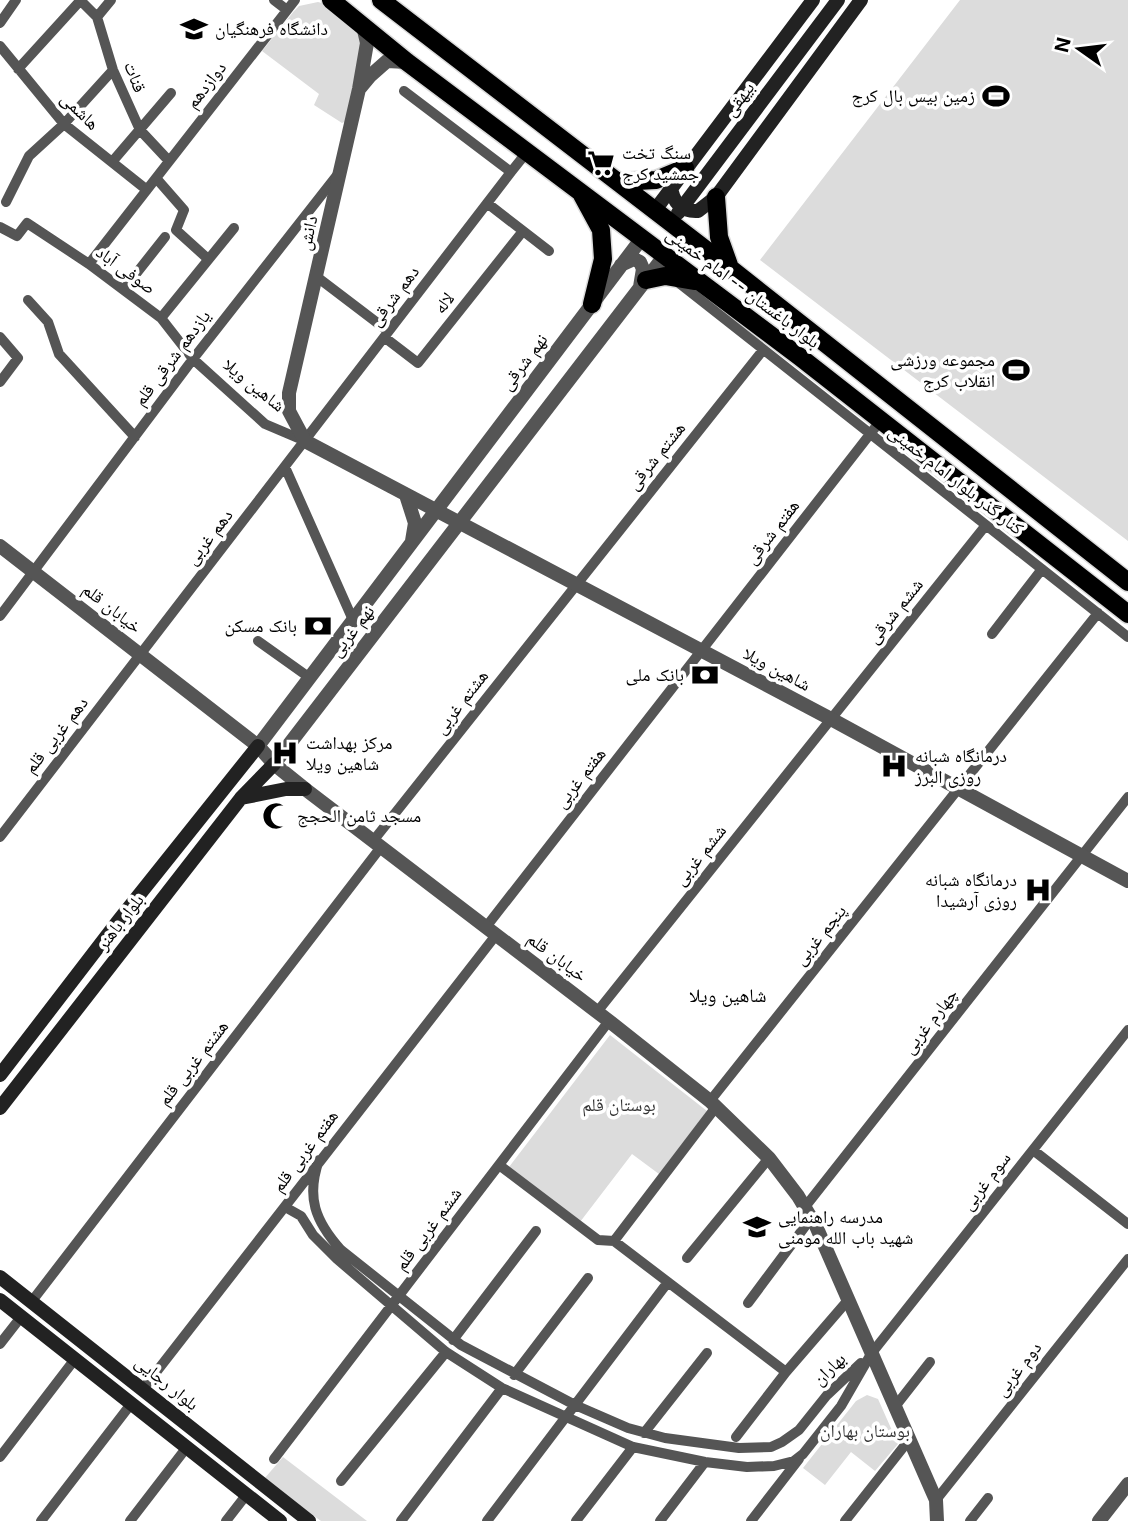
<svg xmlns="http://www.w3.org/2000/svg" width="1128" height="1521" font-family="Inter,'Noto Naskh Arabic',sans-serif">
<rect width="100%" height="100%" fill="#fff"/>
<path fill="#dcdcdc" d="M960,0H1128V541L760,260Z
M318,2L329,5L358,30L362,46L347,121L342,123L314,105L319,94L262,51L294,11L299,6Z
M610,1035L707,1111L659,1174L632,1154L580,1222L509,1167Z
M867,1395L878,1399L898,1444L875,1471L851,1452L825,1485L803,1468L856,1401Z
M283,1457L367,1521H321L264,1479Z"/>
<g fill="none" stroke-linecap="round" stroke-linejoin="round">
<defs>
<path id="primary" d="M331,0L407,62L800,357L1128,614
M381,0L731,269L1128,582
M619,182L656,180L685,168
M582,195L601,230L603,259L592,304
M716,197L719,237L729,265
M646,280L665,276L694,281"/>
</defs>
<use href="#primary" stroke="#dbdbdb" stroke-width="21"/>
<path stroke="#555" stroke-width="10" d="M80,0L97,17L113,70L140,130L169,161
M274,0L287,10
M97,17L111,0
M0,23L16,0
M0,46L64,124L147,190
M18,69L80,1
M404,91L511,172L527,152
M112,162L171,93
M156,178L184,210L176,230L208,259
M6,202L29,156L64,124L113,70
M487,203L549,251
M0,227L17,236L27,223L89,264L161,318L193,359L265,424L305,441
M89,264L295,0
M317,277L388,331
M674,279L1128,637
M124,289L165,237
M28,300L48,322L59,354L135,437
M161,318L234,228
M0,337L18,358L0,382
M384,337L418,363L523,231
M285,467L353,620
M0,616L193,359L338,174
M992,634L1042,569
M258,641L310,678
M0,837L511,172
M373,841L763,350
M486,927L881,420
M597,1012L986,525
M710,1101L1098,613
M1033,1150L1128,1224
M319,1160C306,1197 315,1221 341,1250L461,1345L575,1405L628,1428L665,1438L739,1448L771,1447L782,1442L799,1430L827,1395L861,1363
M499,1165L598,1240L614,1241L786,1372
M285,1207L301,1216L313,1235L337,1259L446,1352L502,1388L633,1447L705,1462L747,1467L774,1466L794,1461L803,1454L841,1406L871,1354L1128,1030
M805,1207L1128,797
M614,1241L716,1107
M687,1258L769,1158
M32,1301L381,847
M748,1303L812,1217
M453,1340L536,1231
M0,1344L21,1317
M514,1375L588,1278
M143,1389L496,935
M894,1408L930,1362
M644,1433L707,1353
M736,1437L786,1372L849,1299
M0,1457L75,1359
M274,1459L609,1021
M341,1481L446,1352
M936,1500L1128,1259
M41,1521L131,1404
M130,1521L187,1447
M226,1521L247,1494
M401,1521L502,1388
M487,1521L668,1282
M576,1521L633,1447
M660,1521L705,1462
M751,1521L799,1459
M845,1521L909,1440
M970,1521L988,1498"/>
<path stroke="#555" stroke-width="14" d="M363,26L367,43L359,89L289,393V411L305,441L831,719L1128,881
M360,88L370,76L387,61L407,62
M621,265L634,259L640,262L643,269L640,287
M406,495L415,523L412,541
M0,546L258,746L274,764L305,789L609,1021L710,1101L769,1158L798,1196L816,1226L932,1491L936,1500L937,1521
M258,746L642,238
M274,764L665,255
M1099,1521L1128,1484"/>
<path stroke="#222" stroke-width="14" d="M671,187C673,203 682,212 698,211L716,197L861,0
M655,210L813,0
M678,213L838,0
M241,798L286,789H305
M0,1075L119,920L258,746
M0,1108L241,798L274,764
M0,1277L309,1521
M0,1300L280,1521"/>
<use href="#primary" stroke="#000" stroke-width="18"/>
</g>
<defs>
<symbol id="university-bare" viewBox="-9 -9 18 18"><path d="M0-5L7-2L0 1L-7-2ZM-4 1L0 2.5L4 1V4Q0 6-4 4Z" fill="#000" stroke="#fff" stroke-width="2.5" paint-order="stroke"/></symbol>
<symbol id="stadium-bare" viewBox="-9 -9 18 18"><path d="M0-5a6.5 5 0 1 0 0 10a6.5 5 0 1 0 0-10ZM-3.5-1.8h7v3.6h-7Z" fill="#000" stroke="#fff" stroke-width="2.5" paint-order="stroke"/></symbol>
<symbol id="supermarket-bare" viewBox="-9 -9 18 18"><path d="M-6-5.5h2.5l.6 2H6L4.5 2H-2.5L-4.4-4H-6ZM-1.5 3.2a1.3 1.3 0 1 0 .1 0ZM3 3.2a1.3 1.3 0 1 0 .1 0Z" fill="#000" stroke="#fff" stroke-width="2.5" paint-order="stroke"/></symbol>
<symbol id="bank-bare" viewBox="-9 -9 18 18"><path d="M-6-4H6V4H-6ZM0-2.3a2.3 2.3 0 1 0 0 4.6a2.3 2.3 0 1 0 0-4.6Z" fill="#000" stroke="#fff" stroke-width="2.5" paint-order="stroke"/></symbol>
<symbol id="hospital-bare" viewBox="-9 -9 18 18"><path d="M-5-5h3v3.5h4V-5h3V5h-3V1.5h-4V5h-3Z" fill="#000" stroke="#fff" stroke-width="2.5" paint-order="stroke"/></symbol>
<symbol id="mosque-bare" viewBox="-9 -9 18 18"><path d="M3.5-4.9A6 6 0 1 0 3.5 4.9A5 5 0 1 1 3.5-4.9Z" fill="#000" stroke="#fff" stroke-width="2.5" paint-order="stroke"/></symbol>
<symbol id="school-bare" viewBox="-9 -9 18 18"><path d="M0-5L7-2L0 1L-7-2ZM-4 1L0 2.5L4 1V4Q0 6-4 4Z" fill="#000" stroke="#fff" stroke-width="2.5" paint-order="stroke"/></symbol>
</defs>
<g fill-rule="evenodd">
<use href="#university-bare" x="175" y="10" width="38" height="38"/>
<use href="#stadium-bare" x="977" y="77" width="38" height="38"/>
<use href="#supermarket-bare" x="582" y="144" width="38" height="38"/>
<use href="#stadium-bare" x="997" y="351" width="38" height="38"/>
<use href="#bank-bare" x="299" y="607" width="38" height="38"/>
<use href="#bank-bare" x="686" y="656" width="38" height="38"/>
<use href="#hospital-bare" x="266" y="734" width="38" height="38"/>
<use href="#hospital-bare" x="875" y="747" width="38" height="38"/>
<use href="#mosque-bare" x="257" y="797" width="38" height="38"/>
<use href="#hospital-bare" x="1019" y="871" width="38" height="38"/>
<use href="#school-bare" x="738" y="1208" width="38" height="38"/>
</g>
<g text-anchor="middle" stroke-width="7" stroke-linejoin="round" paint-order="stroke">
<g font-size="18" fill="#000" stroke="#fff" text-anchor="start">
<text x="215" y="35">دانشگاه فرهنگیان</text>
<text x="975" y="102" text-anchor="end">زمین بیس بال کرج</text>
<text x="622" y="159">سنگ تخت<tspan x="622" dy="21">جمشید کرج</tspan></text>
<text x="995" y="366" text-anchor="end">مجموعه ورزشی<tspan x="995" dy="21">انقلاب کرج</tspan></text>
<text x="297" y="632" text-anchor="end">بانک مسکن</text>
<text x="684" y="681" text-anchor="end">بانک ملی</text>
<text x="306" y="749">مرکز بهداشت<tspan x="306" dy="21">شاهین ویلا</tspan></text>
<text x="915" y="762">درمانگاه شبانه<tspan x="915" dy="21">روزی البرز</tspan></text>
<text x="297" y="822">مسجد ثامن الحجج</text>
<text x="1017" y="886" text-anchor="end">درمانگاه شبانه<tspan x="1017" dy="21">روزی آرشیدا</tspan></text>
<text x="778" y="1223">مدرسه راهنمایی<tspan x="778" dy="21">شهید باب الله مومنی</tspan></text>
</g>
<g font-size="18" fill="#000" stroke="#fff">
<text transform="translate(135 77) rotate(69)" y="6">قنات</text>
<text transform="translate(206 85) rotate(-52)" y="6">دوازدهم</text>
<text transform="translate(739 99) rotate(-53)" y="6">بیهقی</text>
<text transform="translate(80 111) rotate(44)" y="6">هاشمی</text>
<text transform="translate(308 233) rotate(-77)" y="6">دانش</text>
<text transform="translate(126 270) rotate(36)" y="6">صوفی آباد</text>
<text transform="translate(743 288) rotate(37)" y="6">بلوار باغستان -- امام خمینی</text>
<text transform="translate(394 296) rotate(-53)" y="6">دهم شرقی</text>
<text transform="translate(444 303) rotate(-52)" y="6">لاله</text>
<text transform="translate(172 358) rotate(-53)" y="6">یازدهم شرقی قلم</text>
<text transform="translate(524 362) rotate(-53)" y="6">نهم شرقی</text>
<text transform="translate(254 385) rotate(39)" y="6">شاهین ویلا</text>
<text transform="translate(656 456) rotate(-51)" y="6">هشتم شرقی</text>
<text transform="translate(956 480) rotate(38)" y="6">کنار گذر بلوار امام خمینی</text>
<text transform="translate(772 532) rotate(-52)" y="6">هفتم شرقی</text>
<text transform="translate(209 537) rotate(-52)" y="6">دهم غربی</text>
<text transform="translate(112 608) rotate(38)" y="6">خیابان قلم</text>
<text transform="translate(895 611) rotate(-51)" y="6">ششم شرقی</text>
<text transform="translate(352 631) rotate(-52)" y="6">نهم غربی</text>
<text transform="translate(777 669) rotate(28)" y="6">شاهین ویلا</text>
<text transform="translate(461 702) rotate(-52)" y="6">هشتم غربی</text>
<text transform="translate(56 735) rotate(-52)" y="6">دهم غربی قلم</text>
<text transform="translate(580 778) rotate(-52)" y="6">هفتم غربی</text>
<text transform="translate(700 855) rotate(-51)" y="6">ششم غربی</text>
<text transform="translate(120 922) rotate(-52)" y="6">بلوار باهنر</text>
<text transform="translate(820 935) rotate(-51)" y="6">پنجم غربی</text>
<text transform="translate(557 957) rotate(37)" y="6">خیابان قلم</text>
<text transform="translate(930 1021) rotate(-52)" y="6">چهارم غربی</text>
<text transform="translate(193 1063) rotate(-52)" y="6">هشتم غربی قلم</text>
<text transform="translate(305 1151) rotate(-53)" y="6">هفتم غربی قلم</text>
<text transform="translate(986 1181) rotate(-52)" y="6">سوم غربی</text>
<text transform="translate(428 1229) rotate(-53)" y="6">ششم غربی قلم</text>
<text transform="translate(829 1369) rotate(-44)" y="6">بهاران</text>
<text transform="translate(1018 1369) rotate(-52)" y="6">دوم غربی</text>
<text transform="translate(167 1383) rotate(39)" y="6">بلوار رجایی</text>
</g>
<g font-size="18" fill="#333" stroke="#fff">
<text x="619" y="1111">بوستان قلم</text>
<text x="865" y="1437">بوستان بهاران</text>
</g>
<g font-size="19" fill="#000" stroke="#fff">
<text x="728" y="1002">شاهین ویلا</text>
</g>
</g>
<g transform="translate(1079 49) rotate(284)" stroke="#ffffff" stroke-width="5" paint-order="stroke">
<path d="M0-5L12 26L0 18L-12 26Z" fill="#000000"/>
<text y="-10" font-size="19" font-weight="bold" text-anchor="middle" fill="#000000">N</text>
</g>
</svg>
